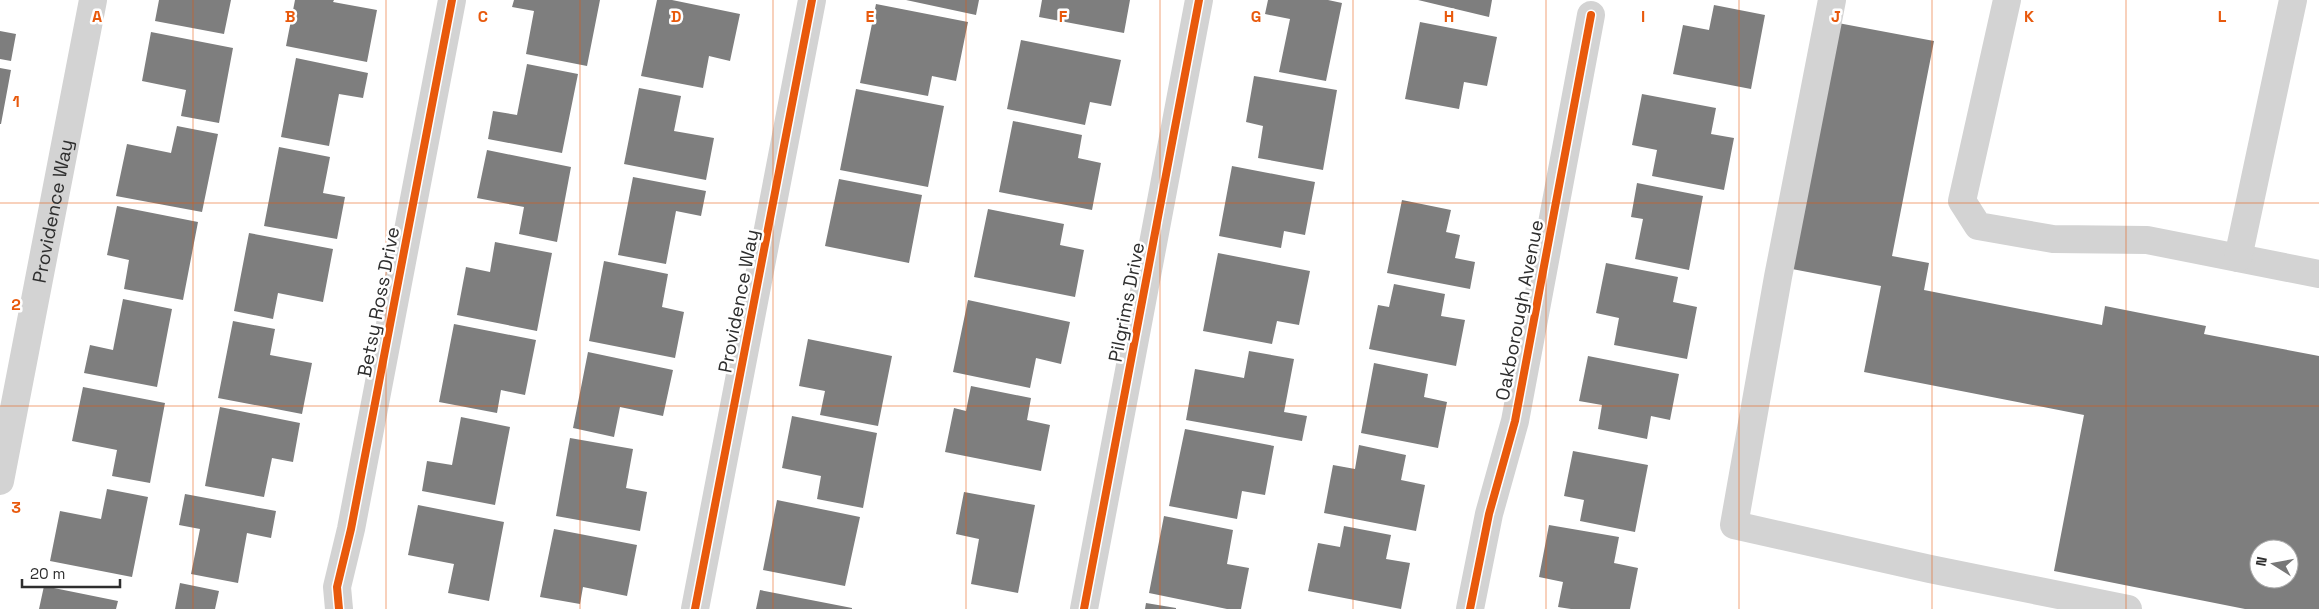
<svg xmlns="http://www.w3.org/2000/svg" width="2319" height="609" font-family="'Space Grotesk',sans-serif">
<rect width="100%" height="100%" fill="#fff"/>
<path fill="#7e7e7e" fill-rule="evenodd" d="M159,0H231L224,34L155,21Z
M295,0H334L333,2L377,10L367,62L286,46Z
M514,0H600L587,66L526,54L534,11L512,7Z
M657,0H672L740,14L730,61L709,56L703,88L641,76Z
M906,0H979L976,15Z
M1042,0H1130L1124,33L1039,17Z
M1268,0H1328L1342,3L1326,81L1279,72L1290,19L1265,14Z
M1418,0H1492L1489,17Z
M876,4L968,22L956,81L932,76L928,96L860,83Z
M1714,5L1765,15L1751,89L1673,74L1683,25L1709,30Z
M1420,22L1497,37L1487,86L1464,82L1459,109L1405,99Z
M1838,23L1934,41L1892,256L1929,263L1924,290L2102,325L2105,306L2206,326L2204,334L2319,356V609H2245L2054,571L2084,415L1864,372L1881,286L1792,269ZM2259,549H2289V579H2259Z
M0,31L16,34L11,61L0,59Z
M151,32L233,48L219,123L181,116L186,90L142,81Z
M1021,40L1121,60L1111,106L1090,102L1085,125L1007,109Z
M296,58L368,73L363,98L339,94L329,146L281,137Z
M527,64L578,74L562,153L488,139L493,111L517,115Z
M0,68L11,70L1,124H0Z
M1254,76L1337,90L1323,170L1258,158L1263,126L1246,122Z
M639,88L681,96L674,131L714,138L706,180L624,164Z
M856,89L944,106L928,187L840,170Z
M1642,94L1716,108L1711,134L1734,138L1724,190L1652,176L1657,150L1632,145Z
M1013,121L1082,135L1078,158L1101,163L1092,210L999,192Z
M177,126L218,134L202,212L116,196L127,144L171,153Z
M279,147L330,157L323,193L345,197L337,239L264,226Z
M487,150L571,167L557,242L519,234L524,207L477,198Z
M1232,166L1315,182L1305,235L1284,231L1281,248L1219,236Z
M633,177L706,191L701,216L676,211L666,264L618,255Z
M839,179L922,195L909,263L825,246Z
M1637,183L1703,196L1689,270L1635,259L1643,219L1631,217Z
M1402,200L1451,210L1446,232L1460,235L1455,258L1475,262L1470,289L1387,273Z
M117,206L198,222L183,300L124,289L129,260L107,255Z
M988,209L1064,224L1060,245L1084,250L1075,297L974,277Z
M249,233L333,249L323,302L278,293L273,319L234,311Z
M495,242L552,253L537,331L457,315L466,267L490,272Z
M1218,253L1310,271L1299,325L1277,321L1272,344L1203,331Z
M604,261L668,274L662,307L684,312L675,358L589,341Z
M1606,263L1678,277L1673,302L1697,307L1687,359L1614,345L1619,318L1596,313Z
M1394,284L1445,294L1441,316L1465,320L1456,366L1369,349L1378,305L1389,307Z
M123,299L172,309L157,387L84,373L90,345L113,350Z
M968,300L1070,322L1061,364L1036,358L1030,388L953,372Z
M233,321L275,329L270,355L312,363L302,414L218,398Z
M454,324L536,340L525,395L501,390L497,413L439,402Z
M808,339L892,356L878,426L820,415L825,391L799,386Z
M1249,351L1294,359L1284,412L1307,416L1302,441L1186,420L1195,369L1244,378Z
M588,352L673,370L663,416L620,407L614,437L573,428Z
M1588,356L1679,374L1670,420L1651,416L1647,439L1598,429L1602,405L1579,401Z
M1374,363L1428,374L1424,397L1447,402L1438,448L1361,433Z
M971,386L1031,398L1027,420L1050,425L1041,471L945,452L954,408L966,411Z
M83,387L165,403L150,483L112,476L117,450L72,441Z
M220,407L300,423L293,462L272,458L264,497L205,486Z
M792,416L877,433L863,508L817,499L821,476L782,468Z
M461,417L510,427L495,505L422,491L427,461L452,465Z
M1185,429L1274,446L1265,495L1242,491L1237,519L1169,506Z
M570,438L633,449L626,488L647,492L640,531L556,516Z
M1359,445L1406,455L1401,480L1425,485L1416,531L1324,513L1333,465L1355,469Z
M1573,451L1648,465L1635,532L1580,521L1584,500L1564,496Z
M107,489L148,497L132,577L50,561L60,511L101,519Z
M964,492L1035,505L1018,593L971,584L979,539L956,534Z
M185,494L276,511L271,538L247,533L238,583L191,574L200,529L179,525Z
M777,500L860,517L845,586L763,570Z
M418,505L504,522L489,601L448,593L454,564L408,555Z
M1164,516L1233,530L1227,564L1249,568L1241,609H1227L1149,593Z
M1549,525L1619,537L1614,563L1638,568L1630,609H1571L1558,607L1563,582L1539,577Z
M1344,526L1391,535L1386,559L1410,563L1401,609L1308,591L1318,543L1340,547Z
M554,529L637,545L627,596L583,587L580,604L540,597Z
M180,583L219,591L215,609H175Z
M44,586L118,601L116,609H39Z
M760,590L852,608V609H756Z
M1146,603L1176,608V609H1145Z"/>
<g fill="none" stroke-linecap="round" stroke-linejoin="round">
<g stroke="#d3d3d3" stroke-width="28">
<path d="M1832,0L1778,277L1734,525L1930,569L2128,609"/>
<path d="M2007,0L1962,201L1978,226L2053,239L2147,240L2319,274"/>
<path d="M2238,258L2293,0"/>
<path id="s1" d="M0,481L93,0"/>
<path d="M339,609L337,587L351,529L452,0"/>
<path d="M695,609L812,0"/>
<path d="M1084,609L1199,0"/>
<path d="M1470,609L1489,514L1515,421L1591,15"/>
</g>
<defs>
<path id="cycleway" d="M339,609L337,587L351,529L452,0
M695,609L812,0
M1084,609L1199,0
M1470,609L1489,514L1515,421L1591,15"/>
</defs>
<use href="#cycleway" stroke="#fff" stroke-width="11"/>
<use href="#cycleway" stroke="#e8590c" stroke-width="8"/>
</g>
<path fill="none" stroke="#e8590c" stroke-width="1" stroke-opacity="0.55" d="M193,0V609M386,0V609M580,0V609M773,0V609M966,0V609M1160,0V609M1353,0V609M1546,0V609M1739,0V609M1932,0V609M2126,0V609M0,203H2319M0,406H2319"/>
<g text-anchor="middle" stroke-width="5" stroke-linejoin="round" paint-order="stroke">
<g font-size="19" fill="#2e2e2e" stroke="#fff">
<text dy="7" stroke="none"><textPath href="#s1" startOffset="275">Providence Way</textPath></text>
<text transform="translate(738 301) rotate(-79)" y="7">Providence Way</text>
<text transform="translate(378 302) rotate(-79)" y="7">Betsy Ross Drive</text>
<text transform="translate(1126 302) rotate(-79)" y="7">Pilgrims Drive</text>
<text transform="translate(1519 310) rotate(-79)" y="7">Oakborough Avenue</text>
</g>
</g>
<g font-size="16" text-anchor="middle" font-weight="bold" fill="#e8590c" stroke="#fff" stroke-width="5" stroke-linejoin="round" paint-order="stroke">
<text x="97" y="22">A</text>
<text x="290" y="22">B</text>
<text x="483" y="22">C</text>
<text x="676" y="22">D</text>
<text x="870" y="22">E</text>
<text x="1063" y="22">F</text>
<text x="1256" y="22">G</text>
<text x="1449" y="22">H</text>
<text x="1643" y="22">I</text>
<text x="1836" y="22">J</text>
<text x="2029" y="22">K</text>
<text x="2222" y="22">L</text>
<text x="16" y="107">1</text>
<text x="16" y="310">2</text>
<text x="16" y="513">3</text>
</g>
<g transform="translate(2274 564) rotate(281)"><circle r="24" fill="#ffffff" stroke="#ababab"/>
<path d="M0-4L9 19L0 12L-9 19Z" fill="#777777"/>
<text y="-8" font-size="14" font-weight="bold" text-anchor="middle" fill="#2e2e2e">N</text>
</g>
<path d="M22 579v8h98v-8" fill="none" stroke="#2e2e2e" stroke-width="2.5"/>
<text x="30" y="579" font-size="15" fill="#2e2e2e" stroke="#ffffff" stroke-width="4" paint-order="stroke">20 m</text>
</svg>
